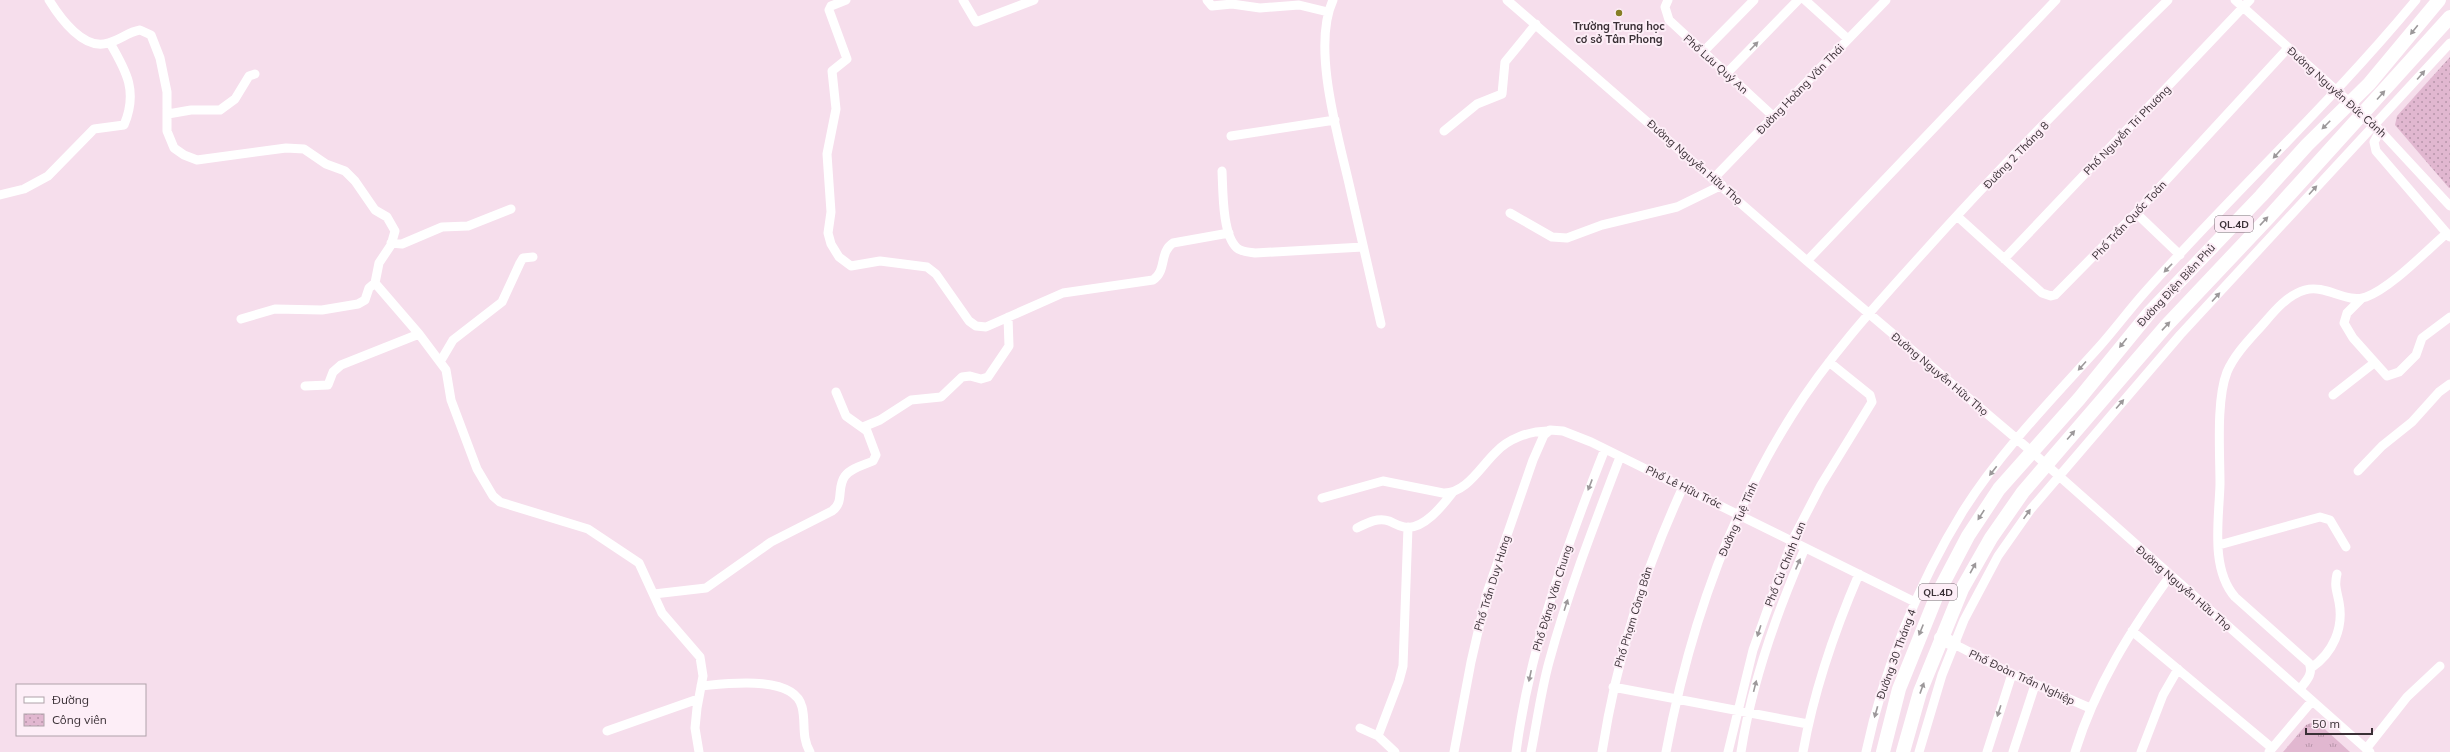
<svg xmlns="http://www.w3.org/2000/svg" width="2450" height="752" font-family="Mulish,sans-serif">
<defs>
<pattern id="grass-tufts" width="24" height="20" patternUnits="userSpaceOnUse"><rect width="24" height="20" fill="#e1b7d0"/><path d="M3 7l-1-3M5 7V3M7 7l1-3M15 17l-1-3M17 17v-4M19 17l1-3" fill="none" stroke="#b795aa"/></pattern>
<pattern id="park-dots" width="8" height="8" patternUnits="userSpaceOnUse"><rect width="8" height="8" fill="#e1b7d0"/><path d="M2 2h.1M6 6h.1" fill="none" stroke="#b795aa" stroke-width="1.8" stroke-linecap="round"/></pattern>
</defs>
<rect width="100%" height="100%" fill="#f6deec"/>
<path fill="url(#grass-tufts)" d="M2316,721L2350,752H2283L2306,725Z"/>
<path fill="url(#park-dots)" d="M2450,57V188H2449L2395,125L2397,116Z"/>
<g fill="none" stroke-linecap="round" stroke-linejoin="round">
<path stroke="#fff" stroke-width="9" d="M49,0C60,18 84,51 108,43C120,40 128,32 140,30L151,35L160,58L167,92V131L174,148L184,155L197,160L286,148L304,149L326,164L345,171L355,181L375,210L387,217L395,231L391,245L379,263L375,283L419,334L446,370L451,400L477,469L493,496L500,502L588,529L639,563L662,613L700,657L703,676L697,708L695,728L699,752
M846,0L831,6L829,10L847,59L832,71L836,109L827,154L831,212L828,233L831,244L839,257L851,266L880,261L927,267L936,274L969,321L976,326L986,327L1063,293L1153,280C1167,271 1159,252 1173,243L1229,233
M963,0L976,22L1034,0
M1207,0L1212,6L1232,4L1260,8L1299,5L1328,12
M1333,0C1311,47 1339,139 1350,188C1360,233 1371,279 1381,324
M1507,0L1807,261L2031,451L2370,752
M1668,0L1665,7L1669,20L1774,117
M1805,0L1848,39
M2235,0L2374,124L2450,206
M1703,52L1754,0
M1727,73L1798,0
M168,114L191,110H220L235,99L249,76L255,74
M1444,131L1477,104L1502,94L1505,62L1536,24
M2380,131L2374,142L2376,151L2450,237
M1231,136L1335,120
M1222,171C1223,189 1222,235 1237,248C1242,252 1248,252 1255,253L1363,247
M1714,178L1886,0
M0,195L24,189L48,176L94,129L124,125C138,92 127,72 110,43
M1510,213L1552,237L1567,238L1602,225L1677,207L1722,185
M2136,213L2180,255
M1957,216L2042,293L2051,296L2055,295L2136,213L2288,48
M391,243L402,244L442,227L468,226L511,209
M2004,259L2250,0
M1807,261L2056,0
M2362,298L2347,313L2344,323L2353,338L2387,376L2399,372L2416,355L2422,338L2450,317
M241,319L275,309L322,310L358,304L365,300L369,288L375,283
M440,362L453,340L502,302L520,263L523,258L533,257
M305,386L328,385L333,372L341,365L419,334
M2333,395L2374,363
M863,427L880,420L911,400L941,397L962,377L970,376L981,379L988,377L1009,346L1008,317
M2358,471L2382,446L2412,422L2439,392L2450,384
M1322,498L1383,481L1443,493C1466,494 1481,466 1496,452C1508,439 1529,431 1547,431
M1357,528C1367,523 1378,517 1389,521C1394,523 1398,526 1404,527C1423,531 1443,505 1453,492
M2219,545L2320,517L2330,520L2346,547
M654,594L706,588L771,542L832,511C845,502 836,488 845,476C851,468 864,465 873,461L876,455L867,431L846,416L836,392
M2132,631L2272,748
M1954,644L2012,674L2090,708
M2311,668C2333,653 2344,628 2339,602C2337,591 2334,586 2337,574
M701,686C724,684 794,674 802,707C806,722 801,737 810,752
M1613,687L1808,724
M2300,689C2306,681 2314,674 2309,663L2235,597C2210,568 2219,520 2220,484C2220,453 2216,400 2227,372C2235,353 2252,337 2265,322C2276,309 2288,295 2305,290C2326,284 2346,304 2366,297C2391,288 2426,251 2447,233
M1360,728L1378,736L1395,752
M607,731L698,699
M1378,736L1399,681L1403,666L1408,527
M2366,749L2407,697L2440,666
M1454,752L1471,662L1487,593L1533,460L1544,435L1550,430L1563,431L1591,442L1915,602
M1516,752C1530,647 1566,547 1605,449
M1531,752C1537,722 1541,691 1549,662C1568,592 1594,525 1620,457
M1602,752C1617,657 1643,574 1683,487
M1666,752C1688,633 1727,518 1792,415C1829,356 1876,305 1923,253C2001,166 2084,82 2168,0
M1728,752L1753,650L1792,541L1821,485L1872,402L1870,395L1829,362
M1741,752C1752,681 1776,614 1805,548
M1803,752C1814,690 1834,632 1859,574
M1866,752C1884,668 1918,584 1963,511C2001,451 2052,399 2099,347C2115,329 2129,310 2145,292C2233,193 2331,103 2416,0
M1919,752L1942,675L1964,620L1998,556L2031,509L2180,335L2450,43
M1987,752L2012,674
M2013,752L2035,685
M2075,752C2095,687 2130,631 2170,576
M2141,752L2163,695L2178,669
M2269,752L2312,701"/>
<path stroke="#fff" stroke-width="14" d="M1941,638L1954,644
M1883,752L1899,689L1937,595L1968,536L1999,489L2079,399L2150,312L2261,196L2307,145L2369,84L2439,0
M1903,752L1920,692L1962,589L1991,538L2023,492L2166,326L2269,217L2450,17"/>
</g>
<defs><path id="oneway-solid" d="M-6-.8H1V-3.2L6.5 0L1 3.2V.8H-6Z"/></defs>
<g fill="#9c989a">
<use href="#oneway-solid" transform="translate(2414 30) rotate(129)"/>
<use href="#oneway-solid" transform="translate(1754 46) rotate(-46)"/>
<use href="#oneway-solid" transform="translate(2421 75) rotate(-49)"/>
<use href="#oneway-solid" transform="translate(2381 95) rotate(-48)"/>
<use href="#oneway-solid" transform="translate(2326 125) rotate(135)"/>
<use href="#oneway-solid" transform="translate(2277 154) rotate(132)"/>
<use href="#oneway-solid" transform="translate(2313 190) rotate(-48)"/>
<use href="#oneway-solid" transform="translate(2264 221) rotate(-47)"/>
<use href="#oneway-solid" transform="translate(2168 268) rotate(134)"/>
<use href="#oneway-solid" transform="translate(2216 297) rotate(-48)"/>
<use href="#oneway-solid" transform="translate(2166 326) rotate(-47)"/>
<use href="#oneway-solid" transform="translate(2123 343) rotate(128)"/>
<use href="#oneway-solid" transform="translate(2082 366) rotate(132)"/>
<use href="#oneway-solid" transform="translate(2120 404) rotate(-49)"/>
<use href="#oneway-solid" transform="translate(2071 435) rotate(-49)"/>
<use href="#oneway-solid" transform="translate(1993 471) rotate(128)"/>
<use href="#oneway-solid" transform="translate(1590 485) rotate(111)"/>
<use href="#oneway-solid" transform="translate(2027 514) rotate(-55)"/>
<use href="#oneway-solid" transform="translate(1981 515) rotate(123)"/>
<use href="#oneway-solid" transform="translate(1798 564) rotate(-67)"/>
<use href="#oneway-solid" transform="translate(1973 568) rotate(-61)"/>
<use href="#oneway-solid" transform="translate(1566 605) rotate(-72)"/>
<use href="#oneway-solid" transform="translate(1921 630) rotate(112)"/>
<use href="#oneway-solid" transform="translate(1759 631) rotate(108)"/>
<use href="#oneway-solid" transform="translate(1530 676) rotate(102)"/>
<use href="#oneway-solid" transform="translate(1755 686) rotate(-76)"/>
<use href="#oneway-solid" transform="translate(1922 688) rotate(-70)"/>
<use href="#oneway-solid" transform="translate(1999 711) rotate(108)"/>
<use href="#oneway-solid" transform="translate(1876 712) rotate(106)"/>
</g>
<circle fill="#867e25" stroke="#fdeef7" stroke-width="1.5" cx="1619" cy="13" r="4"/>
<g text-anchor="middle" stroke-width="4" stroke-linejoin="round" paint-order="stroke">
<g fill="#fdeef7" stroke="#746970" stroke-width="1">
<rect x="2215" y="216" width="38" height="16" rx="3"/>
<rect x="1919" y="584" width="38" height="16" rx="3"/>
</g>
<g font-size="10" font-weight="bold" fill="#3a3036">
<text x="2234" y="228">QL.4D</text>
<text x="1938" y="596">QL.4D</text>
</g>
<g font-size="11" font-weight="bold" fill="#3a3036" stroke="#fdeef7">
<text x="1619" y="30">Trường Trung học<tspan x="1619" dy="13">cơ sở Tân Phong</tspan></text>
</g>
<g font-size="11" fill="#3a3036" stroke="#fdeef7">
<text transform="translate(1716 64) rotate(42)" y="4">Phố Lưu Quý An</text>
<text transform="translate(1800 89) rotate(-46)" y="4">Đường Hoàng Văn Thái</text>
<text transform="translate(2337 92) rotate(42)" y="4">Đường Nguyễn Đức Cảnh</text>
<text transform="translate(2127 130) rotate(-46)" y="4">Phố Nguyễn Tri Phương</text>
<text transform="translate(2016 155) rotate(-46)" y="4">Đường 2 Tháng 8</text>
<text transform="translate(1695 162) rotate(41)" y="4">Đường Nguyễn Hữu Thọ</text>
<text transform="translate(2129 220) rotate(-47)" y="4">Phố Trần Quốc Toản</text>
<text transform="translate(2176 285) rotate(-47)" y="4">Đường Điện Biên Phủ</text>
<text transform="translate(1940 374) rotate(40)" y="4">Đường Nguyễn Hữu Thọ</text>
<text transform="translate(1684 487) rotate(26)" y="4">Phố Lê Hữu Trác</text>
<text transform="translate(1738 519) rotate(-66)" y="4">Đường Tuệ Tĩnh</text>
<text transform="translate(1785 564) rotate(-68)" y="4">Phố Cù Chính Lan</text>
<text transform="translate(1492 583) rotate(-73)" y="4">Phố Trần Duy Hưng</text>
<text transform="translate(2184 588) rotate(41)" y="4">Đường Nguyễn Hữu Thọ</text>
<text transform="translate(1552 598) rotate(-73)" y="4">Phố Đặng Văn Chung</text>
<text transform="translate(1633 617) rotate(-73)" y="4">Phố Phạm Công Bân</text>
<text transform="translate(1896 654) rotate(-70)" y="4">Đường 30 Tháng 4</text>
<text transform="translate(2022 677) rotate(25)" y="4">Phố Đoàn Trần Nghiệp</text>
</g>
</g>
<rect x="16" y="684" width="130" height="52" fill="#fdeef7" stroke="#afa2aa"/>
<rect x="24" y="697" width="20" height="6" fill="#ffffff" stroke="#afa2aa"/>
<text x="52" y="704" font-size="12" fill="#3a3036">Đường</text>
<rect x="24" y="714" width="20" height="12" fill="url(#park-dots)" stroke="#afa2aa"/>
<text x="52" y="724" font-size="12" fill="#3a3036">Công viên</text>
<path d="M2306 728v6h66v-6" fill="none" stroke="#3a3036" stroke-width="2"/>
<text x="2312" y="728" font-size="12" fill="#3a3036" stroke="#fdeef7" stroke-width="3" paint-order="stroke">50 m</text>
</svg>
